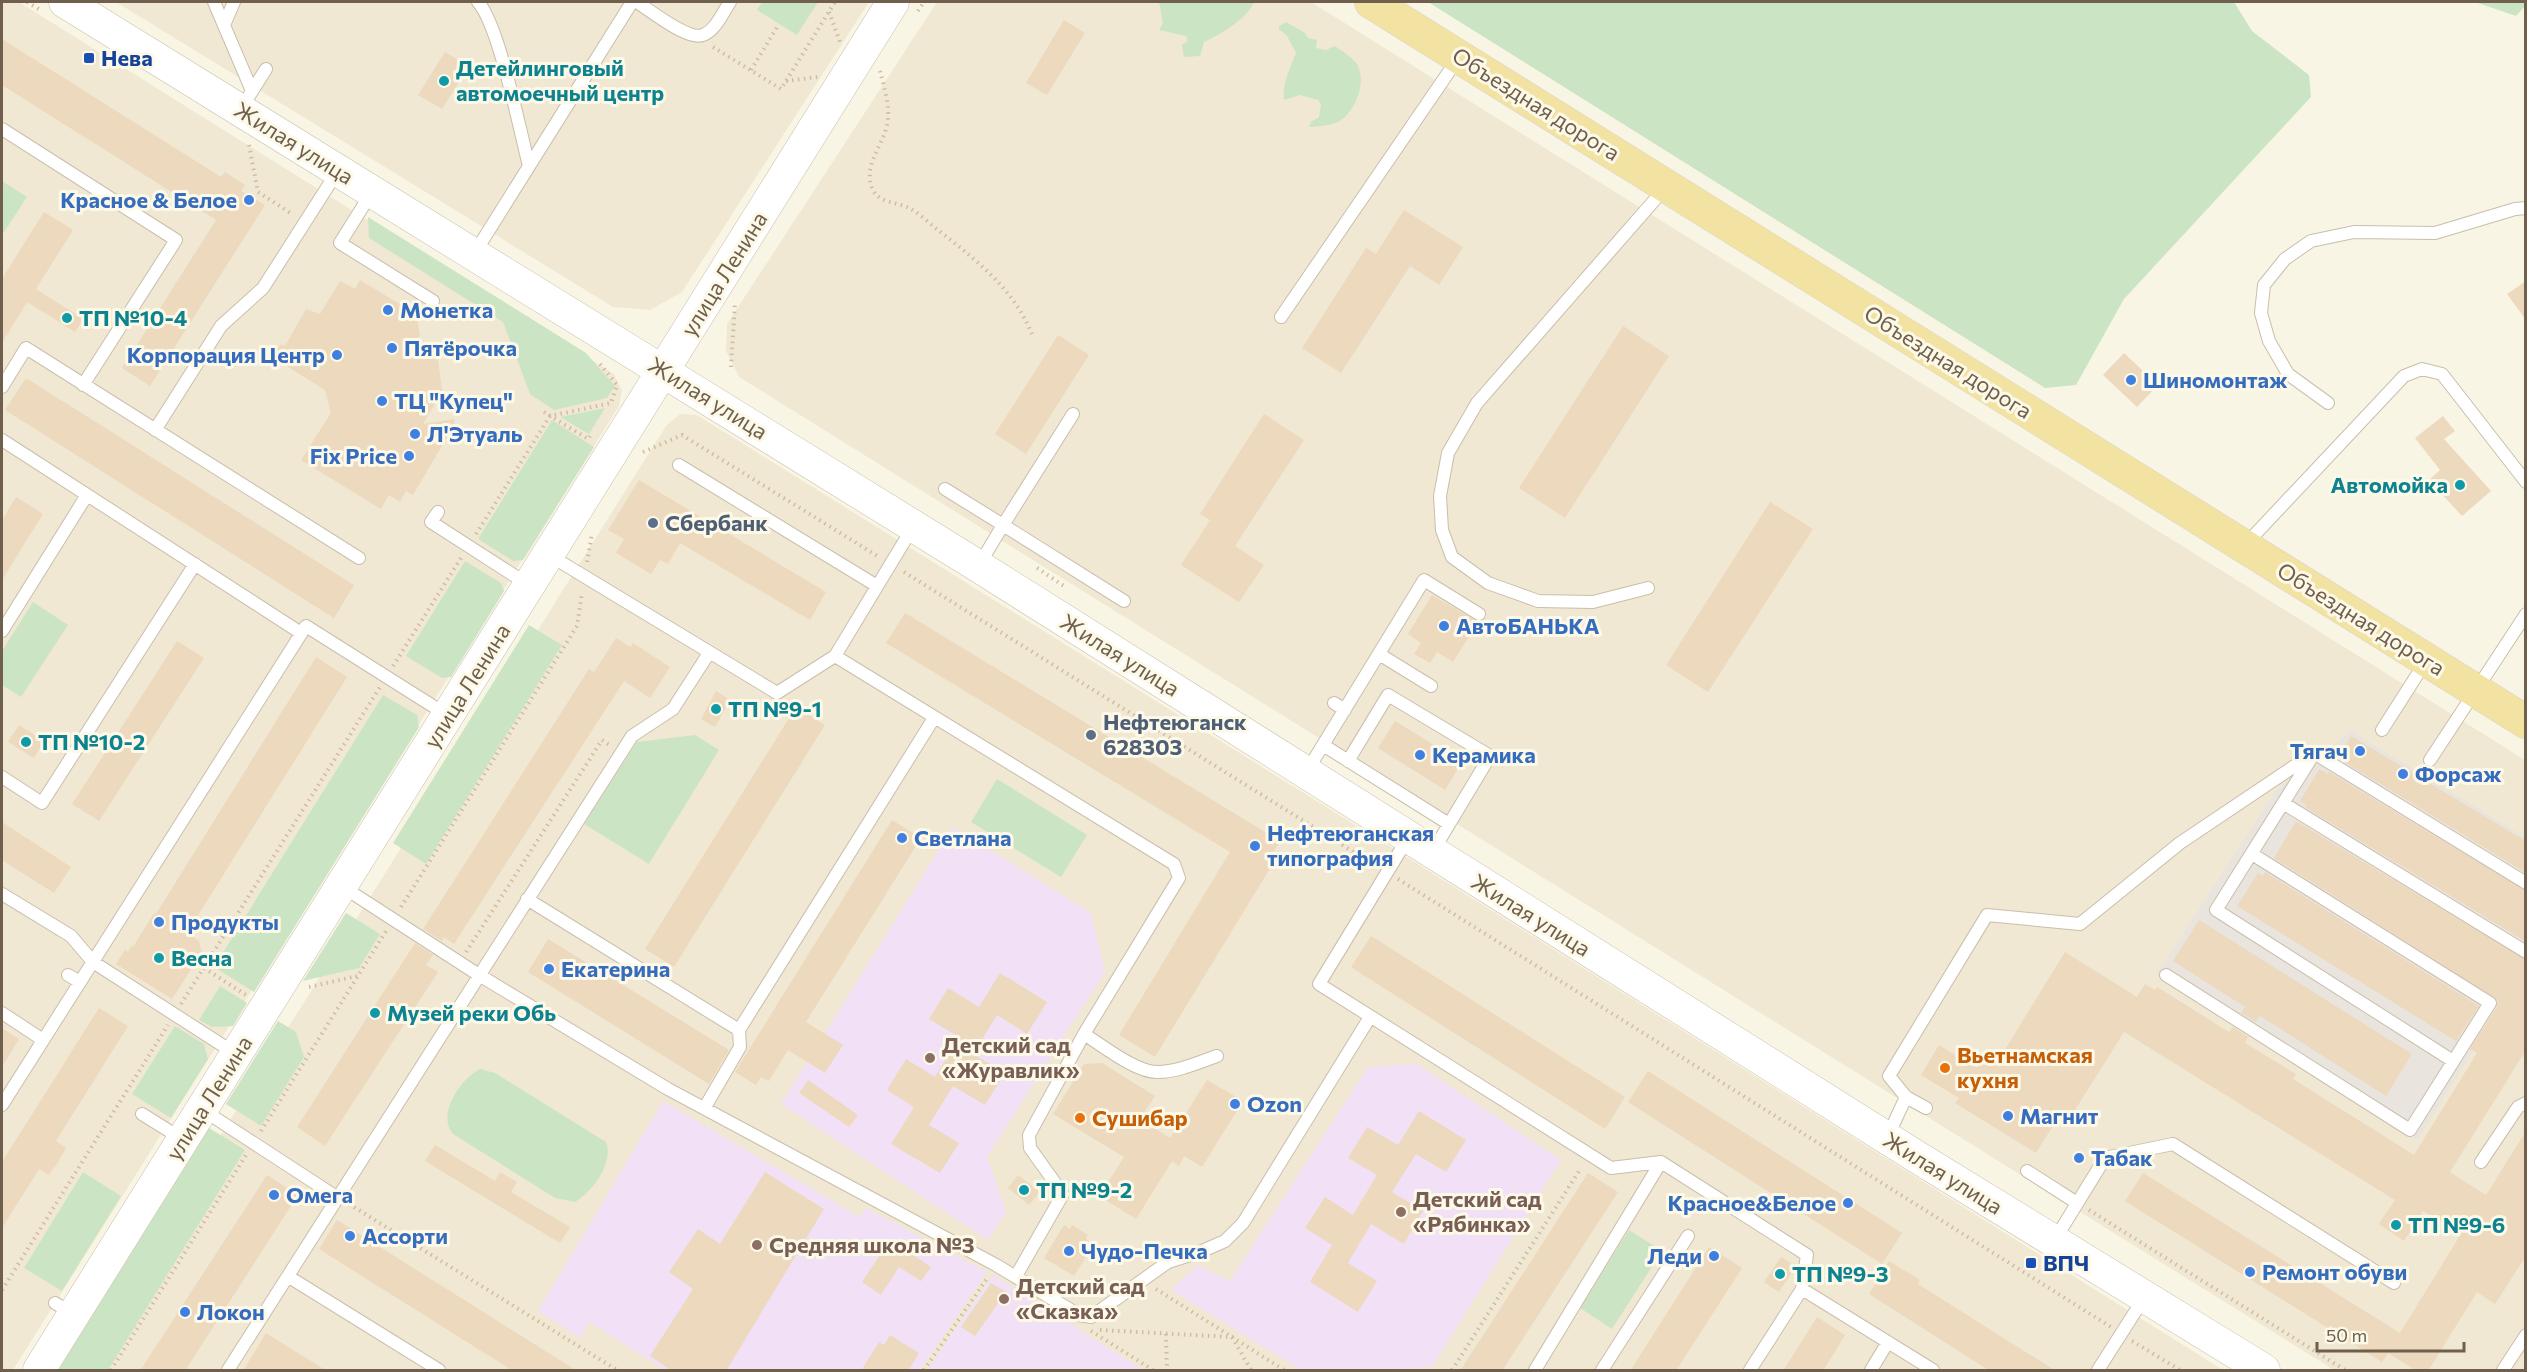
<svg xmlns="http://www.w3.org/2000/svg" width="2527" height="1372" font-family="Commissioner,sans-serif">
<rect width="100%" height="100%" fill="#f9f5e4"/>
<path fill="#f0e8d3" d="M2,2H19L614,374L622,391L619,406L13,1370H2Z
M116,2H869L682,292L650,310L613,307Z
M937,2H1311L2525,760V1370H2334L739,377L726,351L727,324Z
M680,414L697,415L1389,846L2223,1370H73L666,426Z"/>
<path fill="#e9e5de" d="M2351,731L2525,837V1014L2504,1001L2417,1141L2156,975L2276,790Z"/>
<path fill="#f2e0f6" d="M953,827L1091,913L1105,972L987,1157L1006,1212L988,1240L781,1104Z
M1417,1064L1561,1160L1432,1367L1381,1370H1301L1171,1290L1198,1265L1230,1281L1368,1067Z
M663,1101L860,1217L866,1208L987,1272L920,1370H665L589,1322L580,1338L538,1311Z
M993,1275L1143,1370H927Z"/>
<path fill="#cbe5c4" d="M762,2H818L797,35L757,10Z
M1159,2H1254C1248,18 1220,35 1204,42L1200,56L1184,57L1182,45L1188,41L1186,36L1159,30L1163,23Z
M1428,2H2234L2252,31L2309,75L2311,97L2124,299L2076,385L2045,388Z
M2475,2H2525V6L2516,16Z
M1286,22L1305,33L1308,38L1317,40L1316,48L1326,50L1335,46C1342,51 1352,57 1357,64C1366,81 1358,104 1345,117C1336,126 1321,126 1309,127L1311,122L1319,117L1321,104L1318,100L1300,95L1284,100C1282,85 1290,67 1296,53L1287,36L1279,29V26Z
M2,181L27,197L4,232L2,231Z
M368,217L586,353L615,386L607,398L554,410L530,394L503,322L369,238Z
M605,408L589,434L560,417Z
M552,420L594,447L523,560L513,561L478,539Z
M465,561L501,583L504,591L451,677L442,678L406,656Z
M33,602L68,625L21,697L2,685V651Z
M529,625L562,645L426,864L393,843Z
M383,695L417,715L419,727L254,992L214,967Z
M695,735L719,750L649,864L584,824L637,742Z
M997,779L1087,835L1061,877L971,822Z
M346,913L380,934L359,968L303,981Z
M220,986L247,1003L233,1026L212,1027L199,1020Z
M278,1021L296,1032L304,1057L261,1126L226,1104Z
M175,1026L204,1044L208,1059L171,1118L132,1094Z
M480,1069L495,1073L606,1142C614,1162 593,1192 575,1202L555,1198L453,1134C436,1115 461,1078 480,1069Z
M209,1128L245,1150L108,1370H58Z
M83,1172L121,1196L62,1291L24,1268Z
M1629,1230L1662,1251L1612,1329L1580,1308Z"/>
<path fill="#ecd9be" d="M1064,20L1085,33L1047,95L1026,83Z
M2,39L221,177L225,172L245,185L241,191L265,205L150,386L122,368L216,220L2,85Z
M445,52L469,66L442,109L418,95Z
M1404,210L1463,247L1439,285L1410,266L1341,373L1302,348L1366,248L1376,254Z
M44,212L73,230L36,289L83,319L75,332L27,302L2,343V279Z
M360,280L416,314L420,335L414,345L438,360L442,391L423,424L454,419L456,438L446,439L413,495L406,491L400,502L389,495L381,509L301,460L331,413L325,390L272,357L281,344L285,346L306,309L320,314L340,281L355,289Z
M2526,281V320L2507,294Z
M1623,326L1669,356L1565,518L1519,488Z
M1058,335L1089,355L1026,454L995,434Z
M2124,353L2158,385L2137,407L2103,375Z
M26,378L354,585L334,618L5,410Z
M1264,414L1304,440L1235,546L1264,565L1239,602L1181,565L1210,520L1200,514Z
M2443,416L2455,431L2444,439L2491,491L2462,516L2429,480L2440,470L2415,438Z
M639,480L826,592L810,620L680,543L668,564L660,560L651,574L616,553L624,539L608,530Z
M16,497L43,514L2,580V520Z
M1770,502L1813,529L1708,692L1666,665Z
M1432,595L1478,622L1453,662L1437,652L1430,663L1414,654L1421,643L1408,634Z
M905,613L1280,841L1272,854L1277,857L1155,1057L1119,1035L1230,852L886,643Z
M616,638L630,647L633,643L670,667L650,698L624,681L454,944L444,937L442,941L423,929L589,669L594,672Z
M177,641L204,658L99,821L72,804Z
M316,657L347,677L187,933L199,941L202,952L172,999L116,964L125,950L128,952L131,946L133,947L154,913L156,914Z
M716,691L730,700L715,727L701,719Z
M796,707L825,725L674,967L645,949Z
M1395,721L1462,762L1445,790L1378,748Z
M19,725L44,741L34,758L8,742Z
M2351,736L2526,841V873L2338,758Z
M2319,769L2328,774L2329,772L2526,891V942L2305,807L2307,805L2300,801Z
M892,820L921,838L806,1022L843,1045L825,1073L788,1050L769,1081L761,1077L756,1085L735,1072Z
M2296,821L2526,960V1050L2450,1172L2486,1195L2526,1131V1256L2495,1304L2477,1292L2428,1371H2417L2388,1353L2382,1362L2125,1201L2143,1173L2400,1333L2461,1234L2423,1211L2404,1241L2379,1224L2395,1200L2124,1032L2070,1118L2061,1113L2036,1153L1955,1103L1959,1098L1921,1075L1939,1045L1977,1068L1986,1054L1998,1061L2065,952L2137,997L2145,984L2155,990L2157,987L2229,1032L2233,1027L2248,1037L2245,1043L2296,1074L2293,1079L2414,1155L2477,1053L2470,1049L2497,1007L2498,1000L2274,858Z
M2,822L71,867L54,893L2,860Z
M2265,872L2479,1006L2456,1041L2237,906L2258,873L2263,876Z
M2199,920L2412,1054L2386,1096L2260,1016L2256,1022L2241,1013L2245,1007L2173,961Z
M1371,936L1625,1097L1605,1129L1351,967Z
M548,939L729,1050L709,1084L528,972Z
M415,943L433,955L426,965L438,972L325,1146L297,1127Z
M1000,973L1047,1002L1027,1034L997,1015L973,1054L1005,1073L985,1105L953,1086L929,1125L959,1143L940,1173L891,1144L914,1107L887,1090L906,1059L935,1077L959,1037L929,1019L948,988L979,1007Z
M99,1008L128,1026L56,1141L66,1148L58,1162L49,1175L39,1169L2,1228V1162Z
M2,1028L19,1039L2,1067Z
M1102,1063L1155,1096L1140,1119L1170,1138L1207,1080L1243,1101L1202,1167L1184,1156L1179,1166L1172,1161L1136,1219L1099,1196L1124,1157L1053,1114L1084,1064Z
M1648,1071L1902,1233L1882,1264L1628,1102Z
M808,1080L858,1115L849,1127L799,1093Z
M1419,1111L1466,1140L1446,1172L1416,1154L1392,1192L1423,1211L1404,1244L1371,1224L1348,1263L1377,1281L1358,1312L1310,1282L1332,1245L1305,1228L1325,1197L1353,1215L1377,1175L1348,1158L1367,1127L1398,1145Z
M435,1145L495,1181L500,1172L517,1182L511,1192L570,1227L560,1243L425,1161Z
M765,1172L824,1209L726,1371H672L650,1356L693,1289L669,1272L698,1229L720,1244Z
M1588,1173L1618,1192L1502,1371H1460Z
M267,1175L298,1195L185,1371H140Z
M1018,1175L1040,1192L1029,1205L1008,1188Z
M337,1220L577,1371H513L319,1249Z
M1064,1225L1070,1229L1072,1225L1088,1235L1086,1239L1094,1244L1074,1276L1044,1258Z
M890,1240L931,1267L921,1281L899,1267L881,1295L862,1282Z
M1709,1247L1742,1268L1676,1371H1630Z
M1781,1257L1796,1267L1779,1292L1764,1282Z
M1889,1261L1920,1280L1918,1284L2056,1371H1990L1869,1294Z
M991,1283L1006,1292L975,1336L961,1327Z
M1817,1317L1845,1335L1823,1371H1783Z
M266,1333L327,1371H243Z
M890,1335L919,1353L908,1371H861L879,1342L884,1345Z"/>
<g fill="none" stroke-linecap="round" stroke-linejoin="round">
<defs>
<path id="service" d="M214,2L252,91
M478,2C499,25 520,131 529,166
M637,2C651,11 688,41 703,35C716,30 723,12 730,2
M224,25L234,2
M249,96L266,69
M2,129L176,240L83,385
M372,192L340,243L433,301
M474,254L632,2
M1281,317L1459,57
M2,387L26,348L359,558
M2328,403L2288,374L2269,341L2261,313L2264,285L2285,259L2311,241L2354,232L2435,233L2515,209L2526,208
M1073,414L1003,525L1124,601
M155,430L221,326L263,288L337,172
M2,440L301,633
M679,465L877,586
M945,489L1003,525L979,565
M438,512L431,522L529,585
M913,527L835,656L1174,864L1179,878L1084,1034L1029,1135L1030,1148L1063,1194L1016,1276
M2245,545L2404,376L2422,369L2442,374L2526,482
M549,555L777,693L835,656
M1648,588L1593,602L1538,601L1488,583L1452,557L1442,530L1440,496L1448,453L1477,403L1666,187
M2,631L87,495
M1379,654L1431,686
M1334,703L1345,710
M2382,730L2426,661
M1323,745L1449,824
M2312,757L2216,910L2453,1061
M2430,760L2526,614
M1348,761L1388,695L1490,756L1433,851
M1307,771L1424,580L1479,614
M2,777L42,803L195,564
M2283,803L2526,952
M1408,838L1319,984L1611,1168L1661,1162L1807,1255L1802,1289
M343,887L479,975L668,1089L996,1265L1079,1315L1091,1317L1168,1262L1200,1252L1225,1241L1243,1223L1370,1017
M2,894L71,936L93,962L236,1054
M527,899L739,1030L934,718
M68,975L80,982
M2166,975L2410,1130L2490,1003L2252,854
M2,1013L43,1040
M1084,1034C1103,1046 1137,1073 1158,1072C1178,1072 1199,1062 1217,1056
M1906,1097L1889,1076L1987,915L2080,924L2180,843L2314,753L2526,883
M2,1105L306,626L447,715
M705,1107L740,1047L739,1030
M203,1110L338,1198
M142,1114L182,1139
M1887,1138L1906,1097L1926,1108
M2481,1162L2518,1107L2526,1103
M2027,1171L2077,1203
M2054,1241L2105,1158L2173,1144L2394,1283
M289,1277L439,1370
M55,1303L74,1315
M228,1370L632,736L673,709L709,653
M1535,1370L1661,1162
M1602,1370L1688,1236
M1750,1370L1802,1289L1933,1370
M1871,1370L1888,1342
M2098,1370L2144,1298
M2503,1370L2526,1335"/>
<path id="secondary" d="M65,2L978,566L1917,1157L2264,1370
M39,1370L893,2"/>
<path id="primary" d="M1371,2L2526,722"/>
</defs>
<use href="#service" stroke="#c9beab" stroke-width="14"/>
<use href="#secondary" stroke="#ccbfaa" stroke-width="33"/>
<use href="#primary" stroke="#dad5d0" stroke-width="34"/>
<path stroke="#d0bca2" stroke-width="4" stroke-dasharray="1.5 4.5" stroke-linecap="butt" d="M27,2L42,11
M918,11L924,2
M829,12L840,42
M713,47L781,89L835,2
M751,70L779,24
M880,71C884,87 891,108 887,125C882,148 862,166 873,190C879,203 897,202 909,208C919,213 929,223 938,230C976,260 1013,288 1032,334
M786,81L818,77
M249,145L258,192L292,214
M731,367L735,302
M544,412L588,439L590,436
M643,452L682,435L879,557
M476,534L550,416L611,403L617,385L600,364
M587,562L592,534
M1037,568L1064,586
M904,572L1376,866
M393,666L461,558
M1398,879L2111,1327
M401,907L577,626L582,593
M466,952L602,740L611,746
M204,968L246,995
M309,987L357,976
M181,1004L380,687
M261,1131L386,931
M349,1204L617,1370
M2089,1210L2345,1370
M1156,1289L1232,1337L1251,1370
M2,1290L168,1025
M1100,1330L1232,1337L1284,1370
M1091,1331L1153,1370
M1166,1334L1167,1370
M2132,1341L2180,1370
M111,1370L246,1155
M924,1370L988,1277
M1452,1370L1581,1168"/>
<use href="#service" stroke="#fff" stroke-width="12"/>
<use href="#secondary" stroke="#fff" stroke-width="32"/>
<use href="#primary" stroke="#f2e3a2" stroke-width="33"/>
</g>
<g fill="#1a4fb4" stroke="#fdf9e9" stroke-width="2">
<rect x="83" y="52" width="12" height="12" rx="3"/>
<rect x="2025" y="1257" width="12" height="12" rx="3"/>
</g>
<g fill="#0f9aa8" stroke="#fdf9e9" stroke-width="2">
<circle cx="444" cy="81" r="6"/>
<circle cx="67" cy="318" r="6"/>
<circle cx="2460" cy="485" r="6"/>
<circle cx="716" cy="709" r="6"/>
<circle cx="26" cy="742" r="6"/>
<circle cx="159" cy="958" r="6"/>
<circle cx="375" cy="1013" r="6"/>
<circle cx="1024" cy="1190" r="6"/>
<circle cx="2396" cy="1225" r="6"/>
<circle cx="1780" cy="1274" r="6"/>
</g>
<g fill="#3f7fe0" stroke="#fdf9e9" stroke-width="2">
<circle cx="249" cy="200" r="6"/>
<circle cx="388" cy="310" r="6"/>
<circle cx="392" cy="348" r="6"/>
<circle cx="337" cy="355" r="6"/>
<circle cx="2131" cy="380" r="6"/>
<circle cx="382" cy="401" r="6"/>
<circle cx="415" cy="434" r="6"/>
<circle cx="409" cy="456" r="6"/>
<circle cx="1444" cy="626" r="6"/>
<circle cx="2360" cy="751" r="6"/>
<circle cx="1420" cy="755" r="6"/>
<circle cx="2403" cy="774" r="6"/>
<circle cx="902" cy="838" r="6"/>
<circle cx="1255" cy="846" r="6"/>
<circle cx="159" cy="922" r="6"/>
<circle cx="549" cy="969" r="6"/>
<circle cx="1235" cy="1104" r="6"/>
<circle cx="2008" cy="1116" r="6"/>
<circle cx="2079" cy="1158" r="6"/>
<circle cx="274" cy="1195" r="6"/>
<circle cx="1848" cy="1203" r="6"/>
<circle cx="350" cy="1236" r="6"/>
<circle cx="1069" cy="1251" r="6"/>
<circle cx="1714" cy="1256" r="6"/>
<circle cx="2250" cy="1272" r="6"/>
<circle cx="185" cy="1312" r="6"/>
</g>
<g fill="#5c6f8a" stroke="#fdf9e9" stroke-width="2">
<circle cx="653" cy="523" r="6"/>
<circle cx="1091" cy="735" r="6"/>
</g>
<g fill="#8d6e63" stroke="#fdf9e9" stroke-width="2">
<circle cx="930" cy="1058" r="6"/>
<circle cx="1401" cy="1212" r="6"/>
<circle cx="757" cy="1245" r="6"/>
<circle cx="1004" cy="1299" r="6"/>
</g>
<g fill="#e8710a" stroke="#fdf9e9" stroke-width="2">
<circle cx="1945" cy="1068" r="6"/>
<circle cx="1080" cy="1118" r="6"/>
</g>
<g text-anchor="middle" stroke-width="6" stroke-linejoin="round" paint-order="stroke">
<g font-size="22" font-weight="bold" fill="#164399" stroke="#fdf9e9" text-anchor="start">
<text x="101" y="66">Нева</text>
<text x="2043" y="1271">ВПЧ</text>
</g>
<g font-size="22" font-weight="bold" fill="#0d838f" stroke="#fdf9e9" text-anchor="start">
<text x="456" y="76">Детейлинговый<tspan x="456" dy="25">автомоечный центр</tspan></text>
<text x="79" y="326">ТП №10-4</text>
<text x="2448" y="493" text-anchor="end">Автомойка</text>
<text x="728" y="717">ТП №9-1</text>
<text x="38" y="750">ТП №10-2</text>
<text x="171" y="966">Весна</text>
<text x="387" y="1021">Музей реки Обь</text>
<text x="1036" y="1198">ТП №9-2</text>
<text x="2408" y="1233">ТП №9-6</text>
<text x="1792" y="1282">ТП №9-3</text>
</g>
<g font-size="22" fill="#6f5f4c" stroke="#fdf9e9">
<text transform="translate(1536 104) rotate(32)" y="8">Объездная дорога</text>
<text transform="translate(294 143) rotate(32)" y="8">Жилая улица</text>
<text transform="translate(724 274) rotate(-58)" y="8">улица Ленина</text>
<text transform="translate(1948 362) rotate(32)" y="8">Объездная дорога</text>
<text transform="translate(708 398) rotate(32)" y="8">Жилая улица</text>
<text transform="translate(2361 619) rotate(32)" y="8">Объездная дорога</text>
<text transform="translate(1120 655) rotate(32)" y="8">Жилая улица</text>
<text transform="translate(467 686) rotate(-58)" y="8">улица Ленина</text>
<text transform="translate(1531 915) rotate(32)" y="8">Жилая улица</text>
<text transform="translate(209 1098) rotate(-58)" y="8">улица Ленина</text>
<text transform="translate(1943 1173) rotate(32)" y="8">Жилая улица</text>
</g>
<g font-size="22" font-weight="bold" fill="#366cbe" stroke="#fdf9e9" text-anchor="start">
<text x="237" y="208" text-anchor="end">Красное &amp; Белое</text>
<text x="400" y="318">Монетка</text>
<text x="404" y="356">Пятёрочка</text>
<text x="325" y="363" text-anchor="end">Корпорация Центр</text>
<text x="2143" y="388">Шиномонтаж</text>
<text x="394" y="409">ТЦ "Купец"</text>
<text x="427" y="442">Л'Этуаль</text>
<text x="397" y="464" text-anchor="end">Fix Price</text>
<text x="1456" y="634">АвтоБАНЬКА</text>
<text x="2348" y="759" text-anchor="end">Тягач</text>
<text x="1432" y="763">Керамика</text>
<text x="2415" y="782">Форсаж</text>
<text x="1267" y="841">Нефтеюганская<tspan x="1267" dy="25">типография</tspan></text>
<text x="914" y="846">Светлана</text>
<text x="171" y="930">Продукты</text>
<text x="561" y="977">Екатерина</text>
<text x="1247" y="1112">Ozon</text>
<text x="2020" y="1124">Магнит</text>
<text x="2091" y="1166">Табак</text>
<text x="286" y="1203">Омега</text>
<text x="1836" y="1211" text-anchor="end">Красное&amp;Белое</text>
<text x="362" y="1244">Ассорти</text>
<text x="1081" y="1259">Чудо-Печка</text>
<text x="1702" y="1264" text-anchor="end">Леди</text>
<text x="2262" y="1280">Ремонт обуви</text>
<text x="197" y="1320">Локон</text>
</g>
<g font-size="22" font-weight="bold" fill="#4e5e75" stroke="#fdf9e9" text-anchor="start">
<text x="665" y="531">Сбербанк</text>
<text x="1103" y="730">Нефтеюганск<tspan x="1103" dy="25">628303</tspan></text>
</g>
<g font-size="22" font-weight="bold" fill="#785e54" stroke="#fdf9e9" text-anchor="start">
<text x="942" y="1053">Детский сад<tspan x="942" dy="25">«Журавлик»</tspan></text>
<text x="1413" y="1207">Детский сад<tspan x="1413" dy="25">«Рябинка»</tspan></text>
<text x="769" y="1253">Средняя школа №3</text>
<text x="1016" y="1294">Детский сад<tspan x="1016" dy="25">«Сказка»</tspan></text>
</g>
<g font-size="22" font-weight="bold" fill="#c56008" stroke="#fdf9e9" text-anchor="start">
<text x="1957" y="1063">Вьетнамская<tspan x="1957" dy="25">кухня</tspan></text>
<text x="1092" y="1126">Сушибар</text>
</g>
</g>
<rect width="2527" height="1372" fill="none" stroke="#6f5f4c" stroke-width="6"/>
<path d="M2317 1342v9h147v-9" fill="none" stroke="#6f5f4c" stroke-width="3"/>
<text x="2326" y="1342" font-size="18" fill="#6f5f4c" stroke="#fdf9e9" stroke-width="4.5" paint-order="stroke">50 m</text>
</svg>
